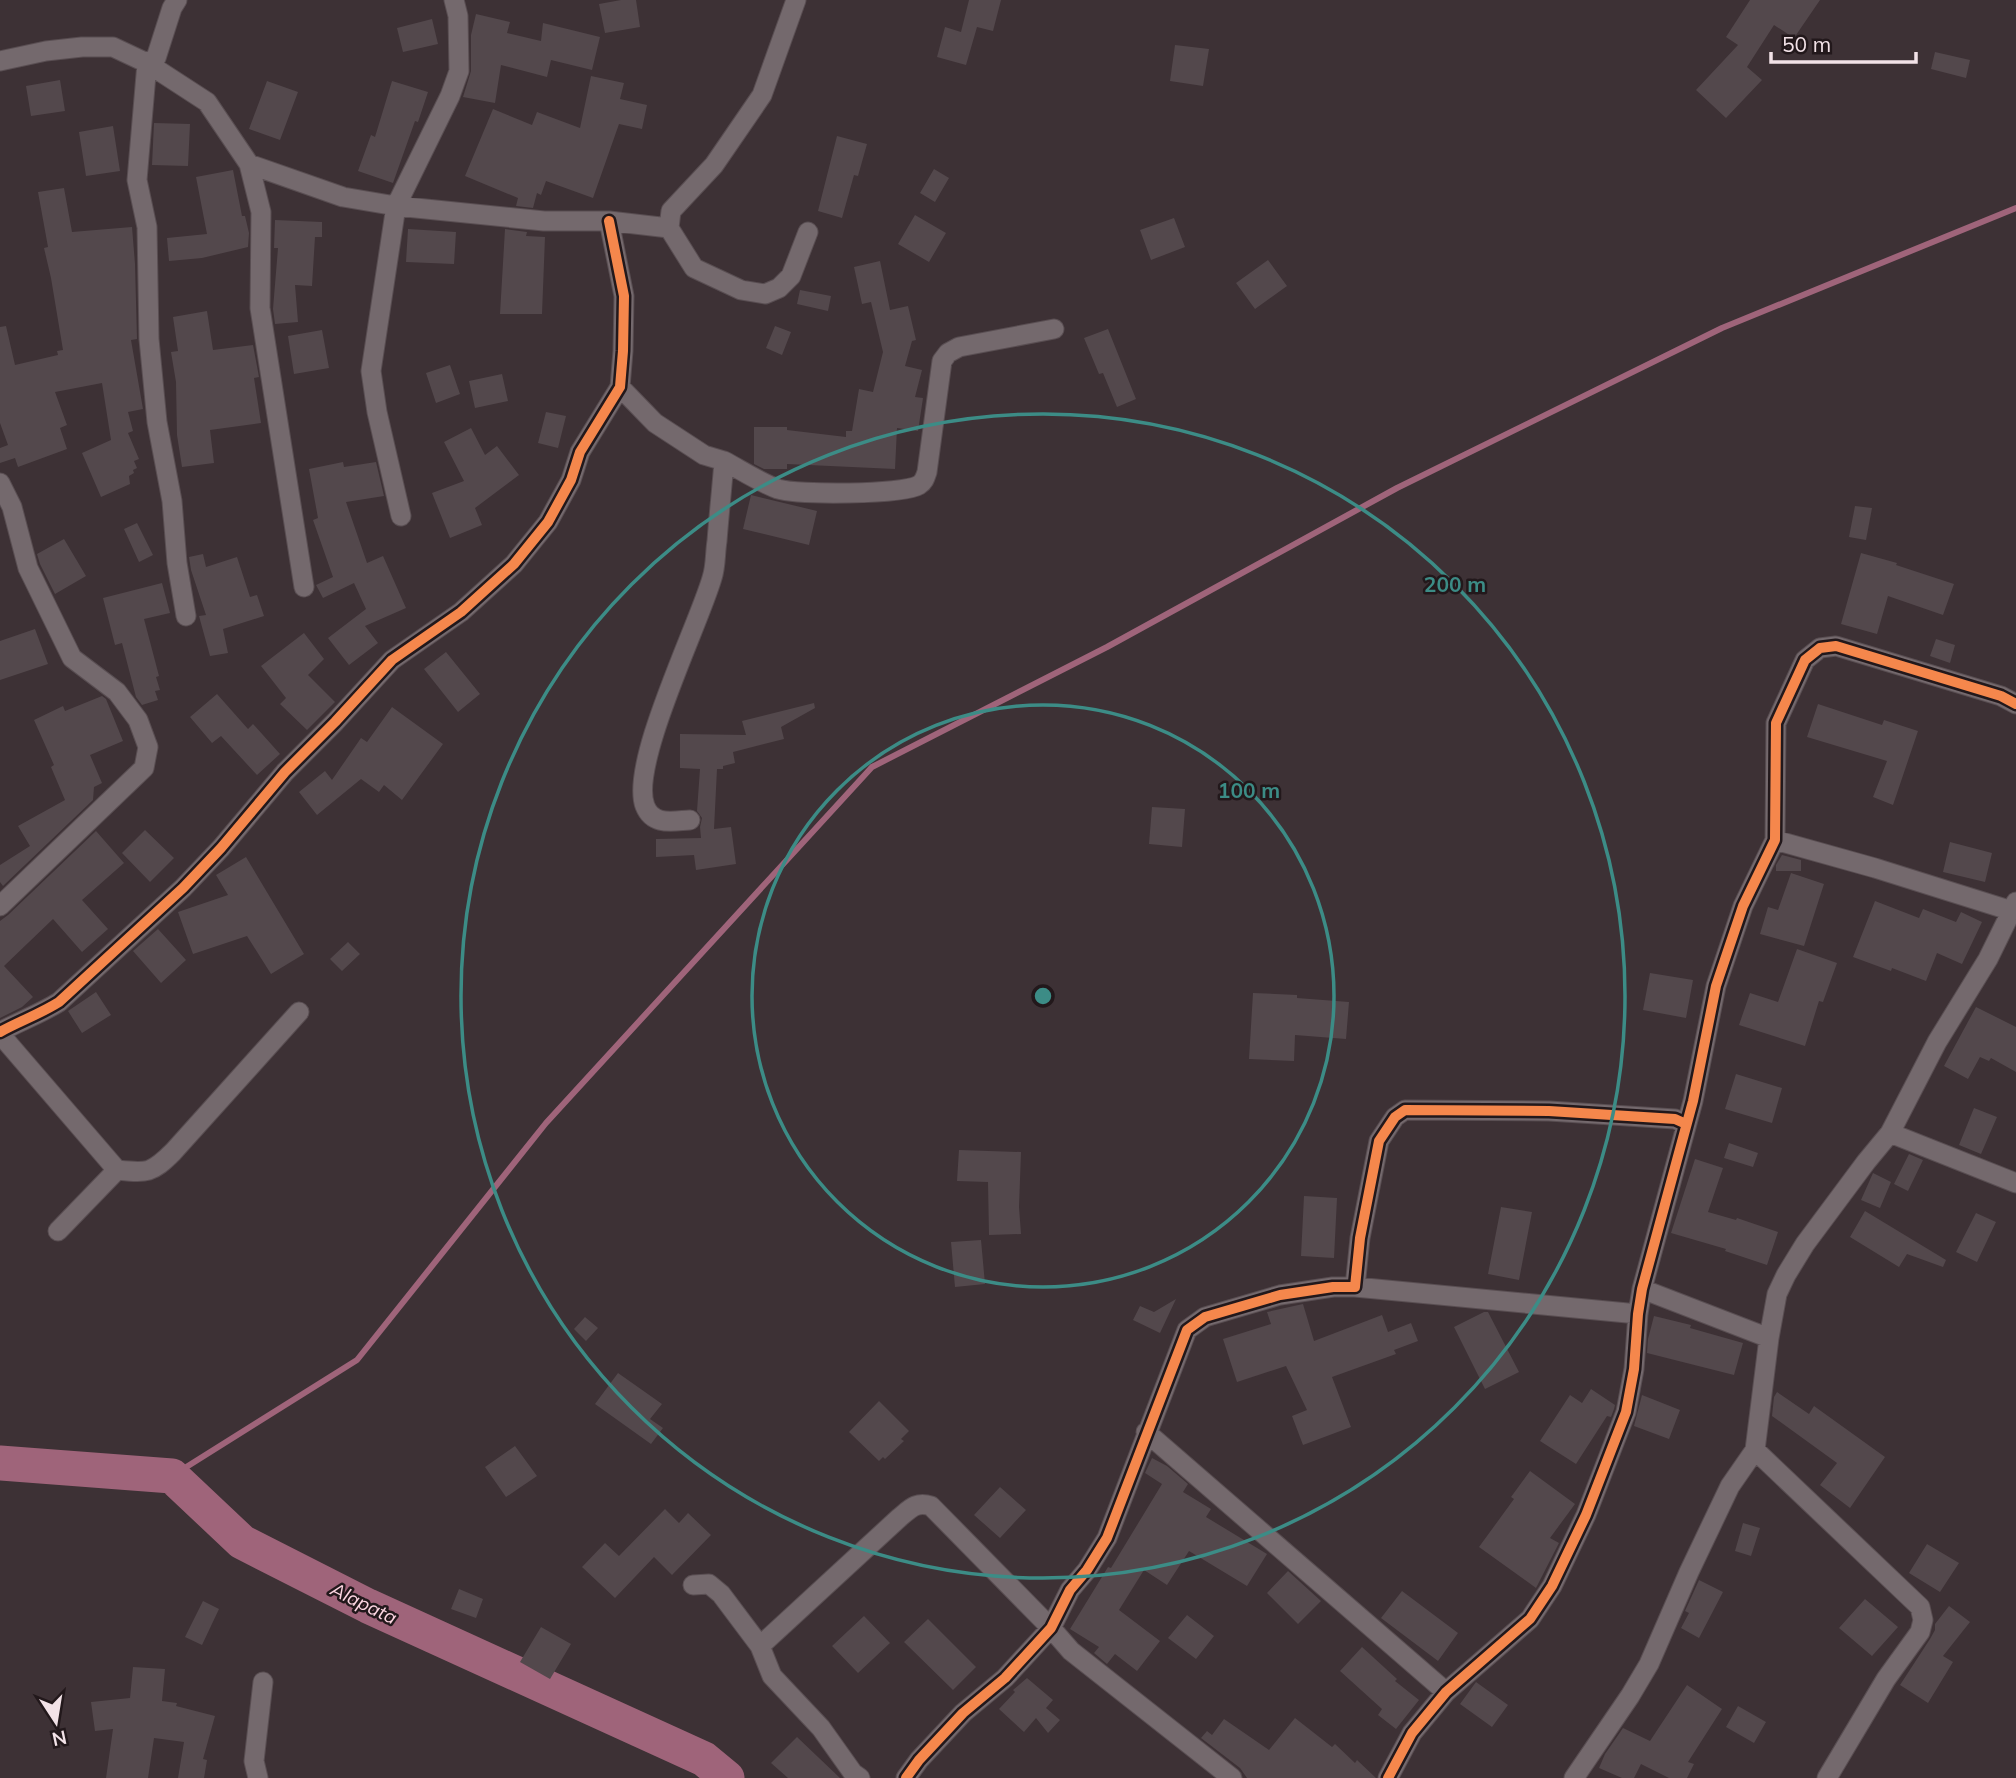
<svg xmlns="http://www.w3.org/2000/svg" width="2016" height="1778" font-family="Mulish,sans-serif">
<rect width="100%" height="100%" fill="#3d3135"/>
<g fill="none" stroke-linecap="round" stroke-linejoin="round">
<path stroke="#9f647a" stroke-width="6" d="M172,1476L357,1360L546,1123L872,767L1107,647L1397,488L1722,328L2016,208"/>
<path stroke="#9f647a" stroke-width="35" d="M0,1463L172,1476L242,1542L368,1606L704,1759L727,1778"/>
</g>
<path fill="#53484c" d="M621,0H636L640,27L605,33L599,4Z
M969,0H1001L993,31L977,27L966,65L937,57L945,27L961,32Z
M1750,0H1820L1794,38L1774,25L1747,67L1762,80L1726,118L1696,90L1738,45L1726,37Z
M476,14L510,22L507,33L541,41L543,23L600,37L592,70L551,60L547,77L501,65L495,103L463,97L471,71V35Z
M432,19L438,44L403,52L397,28Z
M1175,45L1209,49L1203,86L1170,81Z
M1935,52L1970,60L1966,78L1931,69Z
M591,76L624,83L620,99L647,105L642,129L619,124L593,198L546,181L541,195L537,193L533,208L516,206L518,198L465,176L493,109L532,125L537,112L580,128Z
M60,80L65,111L31,116L26,86Z
M267,81L298,92L280,140L249,129Z
M392,81L428,92L418,122L415,121L393,183L358,171L371,135L375,137Z
M154,123L190,124L188,166L152,165Z
M113,126L120,171L86,176L79,132Z
M837,136L867,144L858,176L854,175L842,218L818,211Z
M934,169L949,178L935,202L920,193Z
M233,170L242,216H245L249,233L248,247L202,258L169,261L167,238L207,234L196,177Z
M64,188L72,232L132,227L135,264L137,339L131,340L143,409L128,412L133,431L128,433L139,459L134,461L137,468L133,470L134,473L129,476L130,484L101,497L82,453L111,440L102,383L55,392L67,425L60,428L67,449L18,467L15,458L0,463V448L8,445L0,423V327L6,326L15,365L58,355L57,351L63,350L51,278L44,248L48,247L38,192Z
M915,215L946,233L929,262L898,244Z
M1174,218L1185,247L1151,260L1140,230Z
M275,220L322,222V237H315L312,286L295,285L298,322L275,324L273,309L278,248H274Z
M408,229L456,232L454,264L406,262Z
M505,229L527,232L526,236L545,237L542,314H500Z
M1268,260L1287,286L1255,309L1236,283Z
M880,261L890,310L908,306L916,340L912,341L905,366L922,370L915,397L923,398L918,431L897,428L895,469L787,464V469H764L754,464V427H787V430L846,437V431H852L859,389L873,392L883,352L871,302L862,304L854,267Z
M800,290L831,296L828,311L797,304Z
M207,311L213,350L253,345L259,377L254,378L261,423L210,430L214,463L182,467L177,435L176,382L171,352L178,351L173,317Z
M775,326L791,332L782,355L766,348Z
M1108,329L1136,399L1117,407L1103,373L1099,374L1084,338Z
M322,330L329,368L294,374L288,336Z
M450,365L460,394L436,403L426,373Z
M502,374L508,401L475,408L469,381Z
M546,412L566,416L558,448L538,443Z
M471,428L485,455L497,446L519,475L475,508L482,525L450,538L432,493L464,481L444,442Z
M343,462L344,467L376,462L384,496L346,502L367,563L383,556L406,608L365,626L378,643L349,665L328,638L366,609L354,583L323,598L316,585L333,577L313,520L318,518L309,469Z
M751,495L817,511L809,545L743,529Z
M1855,506L1872,508L1866,540L1849,537Z
M137,523L153,555L139,562L124,529Z
M64,539L86,576L55,594L40,564L37,554Z
M1861,553L1897,563L1896,565L1954,584L1943,615L1888,596L1877,634L1841,624Z
M203,554L206,567L237,557L250,597L257,595L264,616L223,629L228,653L210,656L199,616L206,615L191,570L189,557Z
M162,583L170,613L144,619L159,676L156,677L160,690L155,691L158,700L142,705L136,697L122,643L115,645L103,598Z
M35,629L48,664L0,680V641Z
M304,633L324,659L308,675L335,702L307,730L280,704L286,698L261,666Z
M1936,639L1955,645L1950,663L1930,656Z
M446,652L480,694L458,712L424,669Z
M217,694L248,729L253,724L280,754L257,775L221,736L212,743L190,717Z
M102,696L106,699L123,741L90,755L102,783L94,787L93,800L3,886L0,882V865L30,846L18,826L65,800L51,767L54,765L34,720L63,706L65,711Z
M814,703L815,708L781,727L784,739L733,752L735,763L723,766V769H717L714,829L731,827L736,864L696,870L694,855L656,857V839L701,838L700,827L702,818L697,811L700,769L680,768V734L746,735L742,721Z
M1818,704L1882,725L1884,720L1918,731L1893,805L1873,797L1887,761L1807,737Z
M392,707L443,744L402,800L384,785L379,792L361,779L317,815L299,792L325,771L332,780L361,738L367,742Z
M1152,807L1185,809L1182,847L1149,844Z
M145,830L174,858L150,882L122,853Z
M96,831L124,863L82,900L108,929L82,952L53,919L4,966L33,997L22,1007L0,1018V921L8,915Z
M1950,842L1992,853L1985,882L1943,872Z
M1782,855L1801,860V871H1776V865Z
M246,857L304,954L271,974L247,936L193,954L178,912L228,895L216,875Z
M1791,873L1824,884L1804,946L1760,934L1768,907L1778,910Z
M1875,901L1919,918L1923,909L1956,922L1961,912L1982,922L1962,964L1937,953L1926,981L1892,968L1891,971L1853,957Z
M158,929L186,960L161,983L133,951Z
M348,942L360,954L342,971L330,959Z
M1797,949L1837,963L1823,1002L1819,1001L1805,1046L1739,1025L1750,993L1778,1002Z
M1650,973L1693,980L1686,1018L1643,1010Z
M96,992L111,1015L82,1033L68,1011Z
M1253,993L1297,995V998L1349,1002L1346,1039L1295,1035L1294,1061L1249,1059Z
M1976,1007L2016,1027V1072L1991,1058L1989,1061L1980,1057L1968,1079L1944,1066Z
M1736,1074L1782,1088L1772,1123L1725,1109Z
M1974,1108L1997,1117L1981,1154L1959,1145Z
M1729,1143L1758,1153L1753,1167L1724,1158Z
M959,1150L1021,1152L1019,1207L1021,1234L989,1235L988,1182L957,1181Z
M1909,1154L1923,1160L1908,1191L1894,1184Z
M1695,1159L1723,1168L1708,1212L1736,1220L1737,1218L1778,1232L1767,1265L1725,1251L1726,1249L1671,1233Z
M1873,1173L1891,1182L1880,1208L1861,1200Z
M1304,1196L1337,1198L1334,1258L1301,1256Z
M1501,1207L1532,1212L1519,1280L1488,1274Z
M1865,1211L1946,1260L1943,1267L1907,1254L1899,1267L1850,1237Z
M1976,1213L1996,1222L1977,1262L1956,1252Z
M981,1240L985,1284L955,1287L951,1242Z
M1176,1299L1160,1333L1133,1320L1140,1306L1154,1312Z
M1303,1304L1314,1341L1382,1315L1388,1332L1411,1323L1418,1341L1394,1350L1396,1354L1332,1377L1351,1427L1303,1445L1292,1416L1307,1410L1286,1366L1237,1382L1223,1339L1271,1324L1267,1312Z
M1484,1312H1488L1519,1372L1485,1389L1454,1327Z
M1654,1316L1691,1325L1690,1328L1743,1343L1734,1375L1647,1353L1648,1339Z
M585,1317L598,1328L586,1341L574,1329Z
M618,1373L662,1404L650,1419L663,1428L651,1444L595,1404Z
M1591,1389L1615,1405L1614,1409L1611,1417L1607,1416L1576,1464L1540,1441L1570,1395L1582,1403Z
M1777,1392L1809,1414L1814,1406L1885,1457L1850,1508L1820,1485L1837,1463L1772,1416L1774,1397Z
M1642,1395L1680,1410L1669,1439L1634,1426Z
M879,1401L909,1431L901,1439L904,1441L885,1459L883,1457L879,1461L849,1432Z
M515,1446L537,1476L506,1497L485,1467Z
M1152,1458L1167,1466L1188,1484L1183,1492L1211,1509L1206,1517L1267,1554L1247,1586L1189,1551L1167,1585L1144,1570L1119,1610L1160,1641L1137,1671L1115,1654L1107,1664L1094,1653L1099,1647L1070,1629L1108,1567L1111,1568L1162,1484L1145,1473Z
M1530,1471L1575,1504L1550,1538L1559,1543L1536,1588L1479,1547L1514,1499L1511,1497Z
M1000,1487L1026,1510L1000,1538L974,1515Z
M665,1509L679,1523L688,1513L711,1535L672,1575L654,1557L615,1598L582,1567L605,1543L619,1556Z
M1743,1523L1760,1528L1751,1556L1735,1551Z
M1927,1544L1959,1563L1940,1592L1909,1573Z
M1288,1571L1321,1601L1298,1624L1267,1593Z
M1699,1580L1723,1592L1699,1638L1681,1628L1689,1613L1685,1611Z
M459,1589L483,1599L476,1618L451,1609Z
M1402,1591L1458,1633L1438,1661L1381,1618Z
M1865,1599L1898,1627L1872,1656L1839,1628Z
M203,1601L219,1609L202,1645L185,1637Z
M1949,1606L1970,1622L1943,1656L1953,1662L1928,1703L1900,1685L1930,1639L1935,1630V1624Z
M1187,1615L1214,1636L1196,1659L1168,1638Z
M864,1616L890,1643L858,1673L832,1646Z
M928,1619L976,1667L953,1690L904,1642Z
M541,1627L571,1644L550,1679L520,1662Z
M1362,1647L1397,1679L1395,1681L1419,1700L1396,1729L1378,1715L1382,1709L1340,1671Z
M133,1667L165,1669L162,1701L177,1703L176,1706L215,1716L203,1759L207,1760L204,1778H178L184,1742L154,1738L148,1778H106L113,1729L95,1731L91,1702L130,1698Z
M1027,1678L1053,1700L1046,1708L1060,1720L1048,1733L1036,1718L1024,1732L999,1709L1015,1692L1013,1690Z
M1476,1682L1508,1705L1492,1727L1460,1704Z
M1687,1685L1722,1709L1688,1762L1694,1764L1687,1778H1669L1641,1764L1634,1778H1622L1599,1768L1605,1754L1623,1728L1650,1741Z
M1738,1706L1766,1722L1754,1743L1726,1727Z
M1295,1718L1332,1747L1335,1744L1355,1763L1357,1760L1376,1778H1247L1240,1768L1201,1738L1207,1731L1212,1735L1224,1719L1269,1750Z
M797,1737L840,1778H788L771,1763Z"/>
<g fill="none" stroke-linecap="round" stroke-linejoin="round">
<defs>
<path id="minor" d="M0,61L46,51L82,47H113L147,63L207,102L249,164L343,197L396,206L544,221H609L669,228L671,211L714,165L762,95L796,0
M147,63L137,180L147,227L149,339L157,422L172,501L177,563L186,616
M147,63L156,58L172,8L177,0
M249,164L261,212L260,308L304,587
M669,228L694,268L741,290L765,294L779,288L791,276L808,232
M620,387L655,423L704,455L724,461C722,488 719,514 717,541C715,553 716,566 712,578C699,624 629,765 645,806C653,826 672,821 690,820
M724,461C741,470 761,483 778,489C797,495 902,495 919,485C924,482 925,478 927,472L942,361L948,353L959,347L1054,329
M0,483L12,507L28,568L72,658L117,692L138,720L148,747L144,768L0,906
M401,516L377,412L371,371L396,206L450,96L459,71L458,16L454,0
M1775,840L1875,868L2012,911
M0,1032C20,1021 40,1014 59,1002L183,888L221,848L285,772L335,722L392,660L461,612L514,564L548,522L571,480L580,452L620,387L623,351L624,296L609,221
M0,1034L117,1170C147,1173 151,1174 173,1152L299,1012
M1890,1133L2016,1183
M58,1231L117,1170
M1355,1287L1638,1314
M1642,1289L1769,1338
M1146,1432L1446,1692
M1755,1450L1920,1607L1923,1620L1920,1632L1886,1679L1827,1778
M693,1585L709,1584L721,1594L760,1646L772,1676L821,1728L853,1773L860,1778
M760,1646L899,1518C910,1509 916,1501 931,1506L1051,1628L1071,1651L1232,1778
M258,1778L254,1761L263,1682
M906,1778L919,1760L963,1713L1005,1678L1051,1628L1070,1590L1087,1570L1107,1538L1187,1330L1205,1317L1280,1295L1333,1287H1355L1360,1238L1379,1141L1395,1117L1405,1110L1549,1111L1675,1119L1686,1124
M1388,1778L1412,1733L1446,1692L1530,1619L1552,1586L1586,1515L1626,1412L1634,1369L1638,1314L1642,1289L1693,1101L1716,986L1743,906L1775,840L1776,723L1805,660L1820,648L1836,646L2001,696L2016,704
M1574,1778L1630,1696L1649,1664L1689,1572L1730,1486L1755,1450L1769,1338L1777,1294L1786,1275L1805,1244L1866,1162L1890,1133L1937,1042L1988,959L2016,902"/>
</defs>
<use href="#minor" stroke="#594e52" stroke-width="21"/>
<use href="#minor" stroke="#74696d" stroke-width="19"/>
<defs>
<path id="cycleway" d="M0,1032C20,1021 40,1014 59,1002L183,888L221,848L285,772L335,722L392,660L461,612L514,564L548,522L571,480L580,452L620,387L623,351L624,296L609,221
M906,1778L919,1760L963,1713L1005,1678L1051,1628L1070,1590L1087,1570L1107,1538L1187,1330L1205,1317L1280,1295L1333,1287H1355L1360,1238L1379,1141L1395,1117L1405,1110L1549,1111L1675,1119L1686,1124
M1388,1778L1412,1733L1446,1692L1530,1619L1552,1586L1586,1515L1626,1412L1634,1369L1638,1314L1642,1289L1693,1101L1716,986L1743,906L1775,840L1776,723L1805,660L1820,648L1836,646L2001,696L2016,704"/>
</defs>
<use href="#cycleway" stroke="#22181b" stroke-width="15"/>
<use href="#cycleway" stroke="#f5874c" stroke-width="10"/>
</g>
<g fill="none" stroke="#3c8c86" stroke-width="3.5">
<circle cx="1043" cy="996" r="291"/>
<circle cx="1043" cy="996" r="582"/>
</g>
<g text-anchor="middle" stroke-width="5" stroke-linejoin="round" paint-order="stroke">
<g font-size="19" font-style="italic" fill="#fdd6e2" stroke="#22181b">
<text transform="translate(364 1603) rotate(26)" y="7">Alapata</text>
</g>
</g>
<circle cx="1043" cy="996" r="10" fill="#3c8c86" stroke="#22181b" stroke-width="3.5"/>
<g font-size="21" text-anchor="middle" font-weight="bold" fill="#3c8c86" stroke="#22181b" stroke-width="5" stroke-linejoin="round" paint-order="stroke">
<text x="1455" y="592">200 m</text>
<text x="1249" y="798">100 m</text>
</g>
<g transform="translate(56 1722) rotate(168)" stroke="#22181b" stroke-width="5" paint-order="stroke">
<path d="M0-5L12 26L0 18L-12 26Z" fill="#f2e2e7"/>
<text y="-10" font-size="19" font-weight="bold" text-anchor="middle" fill="#f2e2e7">N</text>
</g>
<path d="M1771 52v10h145v-10" fill="none" stroke="#f2e2e7" stroke-width="3.5"/>
<text x="1782" y="52" font-size="21" fill="#f2e2e7" stroke="#22181b" stroke-width="5" paint-order="stroke">50 m</text>
</svg>
